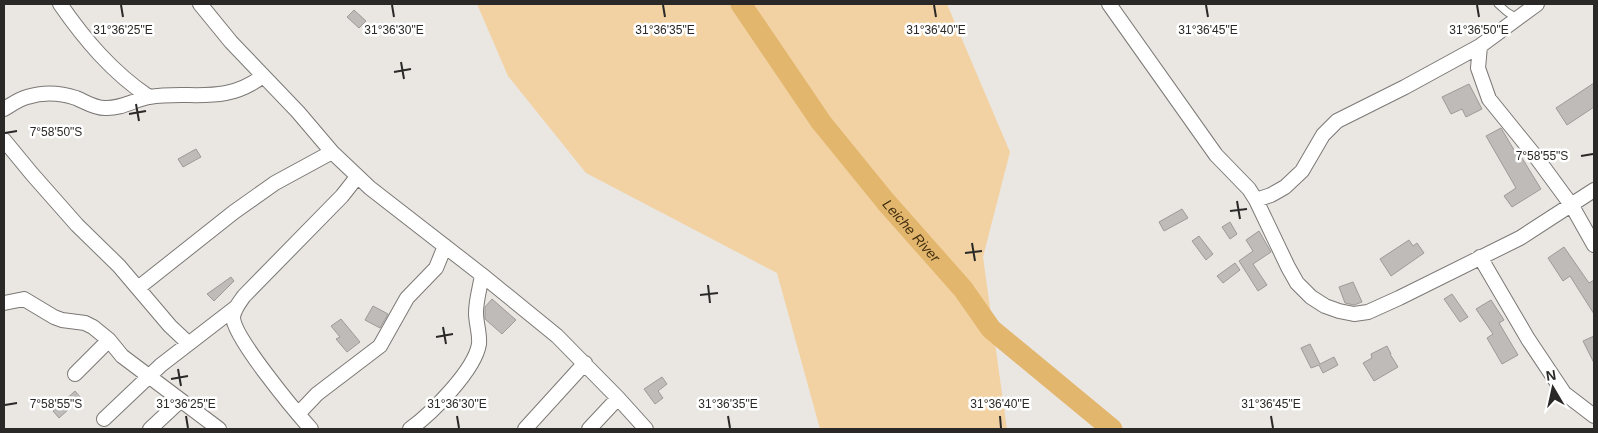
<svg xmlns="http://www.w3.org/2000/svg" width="1598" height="433" font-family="Arial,sans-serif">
<rect width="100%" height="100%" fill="#eae7e3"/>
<path fill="#f2d2a2" d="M477,4H947L1010,152L983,257L1007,429H820L777,273L586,173L508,76Z"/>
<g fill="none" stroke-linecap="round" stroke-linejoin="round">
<path stroke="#e3b66e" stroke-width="21" id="s1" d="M741,4L821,122L886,202L963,289L991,329L1112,429"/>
</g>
<path fill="#bebbb8" stroke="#9d9a97" d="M354,10L366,21L359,28L347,17Z
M1594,83V107L1567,125L1556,108Z
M1469,84L1482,109L1466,117L1462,109L1451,114L1442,97Z
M1501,128L1520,160L1522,158L1541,189L1512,207L1504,196L1516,188L1486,136Z
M196,149L201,157L183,167L178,159Z
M1182,209L1188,218L1164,231L1159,222Z
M1230,222L1237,234L1230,239L1222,227Z
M1259,231L1271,252L1253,264L1267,285L1258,291L1239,261L1253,251L1246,240Z
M1199,236L1213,254L1206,260L1192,241Z
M1409,240L1413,246L1417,243L1424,253L1391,276L1380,259Z
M1564,247L1589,283L1594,280V314L1570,276L1563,281L1548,258Z
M1235,263L1240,270L1223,283L1217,276Z
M231,277L234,281L214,301L207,294Z
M1353,282L1362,302L1354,305L1345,303L1339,287Z
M1452,294L1468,317L1460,322L1444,299Z
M492,299L516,320L502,334L485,319V307Z
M1491,300L1504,320L1499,323L1518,355L1502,364L1487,338L1493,334L1476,309Z
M373,306L388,314L380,328L365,320Z
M341,319L360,342L347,352L336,339L340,337L331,326Z
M1594,336V363L1583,341Z
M1310,344L1320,364L1334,357L1338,365L1323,373L1319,365L1311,368L1301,348Z
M1387,346L1391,354H1390L1398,367L1374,381L1363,363L1372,358L1371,354Z
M662,377L667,384L658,391L663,398L655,404L644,389Z
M75,391L81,398L59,418L53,411Z"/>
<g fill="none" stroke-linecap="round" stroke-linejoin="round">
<defs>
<path id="lane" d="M1498,4L1507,12L1517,18"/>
<path id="street" d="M60,4C85,40 112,72 149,97
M200,4L231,42L298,112L332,152L370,188L482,275L557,336L618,398L646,429
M1109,4L1216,155L1249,189L1256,200L1288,267L1297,283L1311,297L1325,306L1339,311L1354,314L1368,312L1399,298L1520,238L1594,190
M1480,46L1478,68L1489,99L1536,157L1572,206L1594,245
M4,109C11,105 19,99 27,97C43,92 61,93 76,98C86,102 94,108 105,108C121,109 134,100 149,97C192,90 223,106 263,76
M4,140L32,174L77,225L119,266L170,326L188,343
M1256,200L1271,195L1285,187L1302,171L1323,135L1337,121L1405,87L1480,46L1537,4
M1480,257L1528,339L1564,393L1594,416
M138,288L234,212L275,183L332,152
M4,303L24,299L54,317L62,320L85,323L93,327L109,340L122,356L219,429
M75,374L109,340
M298,414L317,394L380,346L407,298L436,268L445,246
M104,419L161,365L235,308
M150,429L180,401
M311,429C296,412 233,337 233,317C234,309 239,303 244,296L342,196L357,177
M410,429C431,414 475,370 479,344C480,334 476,323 476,313C476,300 480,288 482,275
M525,429L585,363
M589,429L618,398"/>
</defs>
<use href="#lane" stroke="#7b7875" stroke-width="9"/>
<use href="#street" stroke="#7b7875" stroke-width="16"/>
<use href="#lane" stroke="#fff" stroke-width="7"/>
<use href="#street" stroke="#fff" stroke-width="14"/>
</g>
<path fill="none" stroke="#2a2927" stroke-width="2" d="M121,5L123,17M392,5L394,17M663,5L665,17M934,5L936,17M1206,5L1208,17M1477,5L1479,17M401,62L404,79M394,72L411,69M136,104L139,121M129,114L146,111M5,133L17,131M1581,156L1593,154M1237,201L1240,219M1230,211L1247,209M972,243L975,261M965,253L982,251M708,285L710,303M700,295L718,293M443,327L446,344M436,337L453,334M178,369L181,386M171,379L188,376M5,405L17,403M186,416L188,428M457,416L459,428M728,416L730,428M1000,416L1001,428M1271,416L1273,428"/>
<g text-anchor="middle" stroke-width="5" stroke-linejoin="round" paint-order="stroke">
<g font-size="14" font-style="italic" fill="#412e0e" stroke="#fff">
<text dy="5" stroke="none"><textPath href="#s1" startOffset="284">Leiche River</textPath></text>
</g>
</g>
<g font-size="12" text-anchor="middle" fill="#2a2927" stroke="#fff" stroke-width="5" stroke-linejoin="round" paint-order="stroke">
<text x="123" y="34">31°36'25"E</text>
<text x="394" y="34">31°36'30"E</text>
<text x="665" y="34">31°36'35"E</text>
<text x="936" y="34">31°36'40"E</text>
<text x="1208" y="34">31°36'45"E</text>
<text x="1479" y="34">31°36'50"E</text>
<text x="56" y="136">7°58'50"S</text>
<text x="1542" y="160">7°58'55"S</text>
<text x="186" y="408">31°36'25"E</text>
<text x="457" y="408">31°36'30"E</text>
<text x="728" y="408">31°36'35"E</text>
<text x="1000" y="408">31°36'40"E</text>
<text x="1271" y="408">31°36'45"E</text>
<text x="56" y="408">7°58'55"S</text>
</g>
<rect width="1598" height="433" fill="none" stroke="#2a2927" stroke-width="10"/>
<g transform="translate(1553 388) rotate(351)" stroke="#ffffff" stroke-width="4" paint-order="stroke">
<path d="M0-4L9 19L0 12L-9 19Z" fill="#2a2927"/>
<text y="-8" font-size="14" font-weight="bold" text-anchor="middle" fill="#2a2927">N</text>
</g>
</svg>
